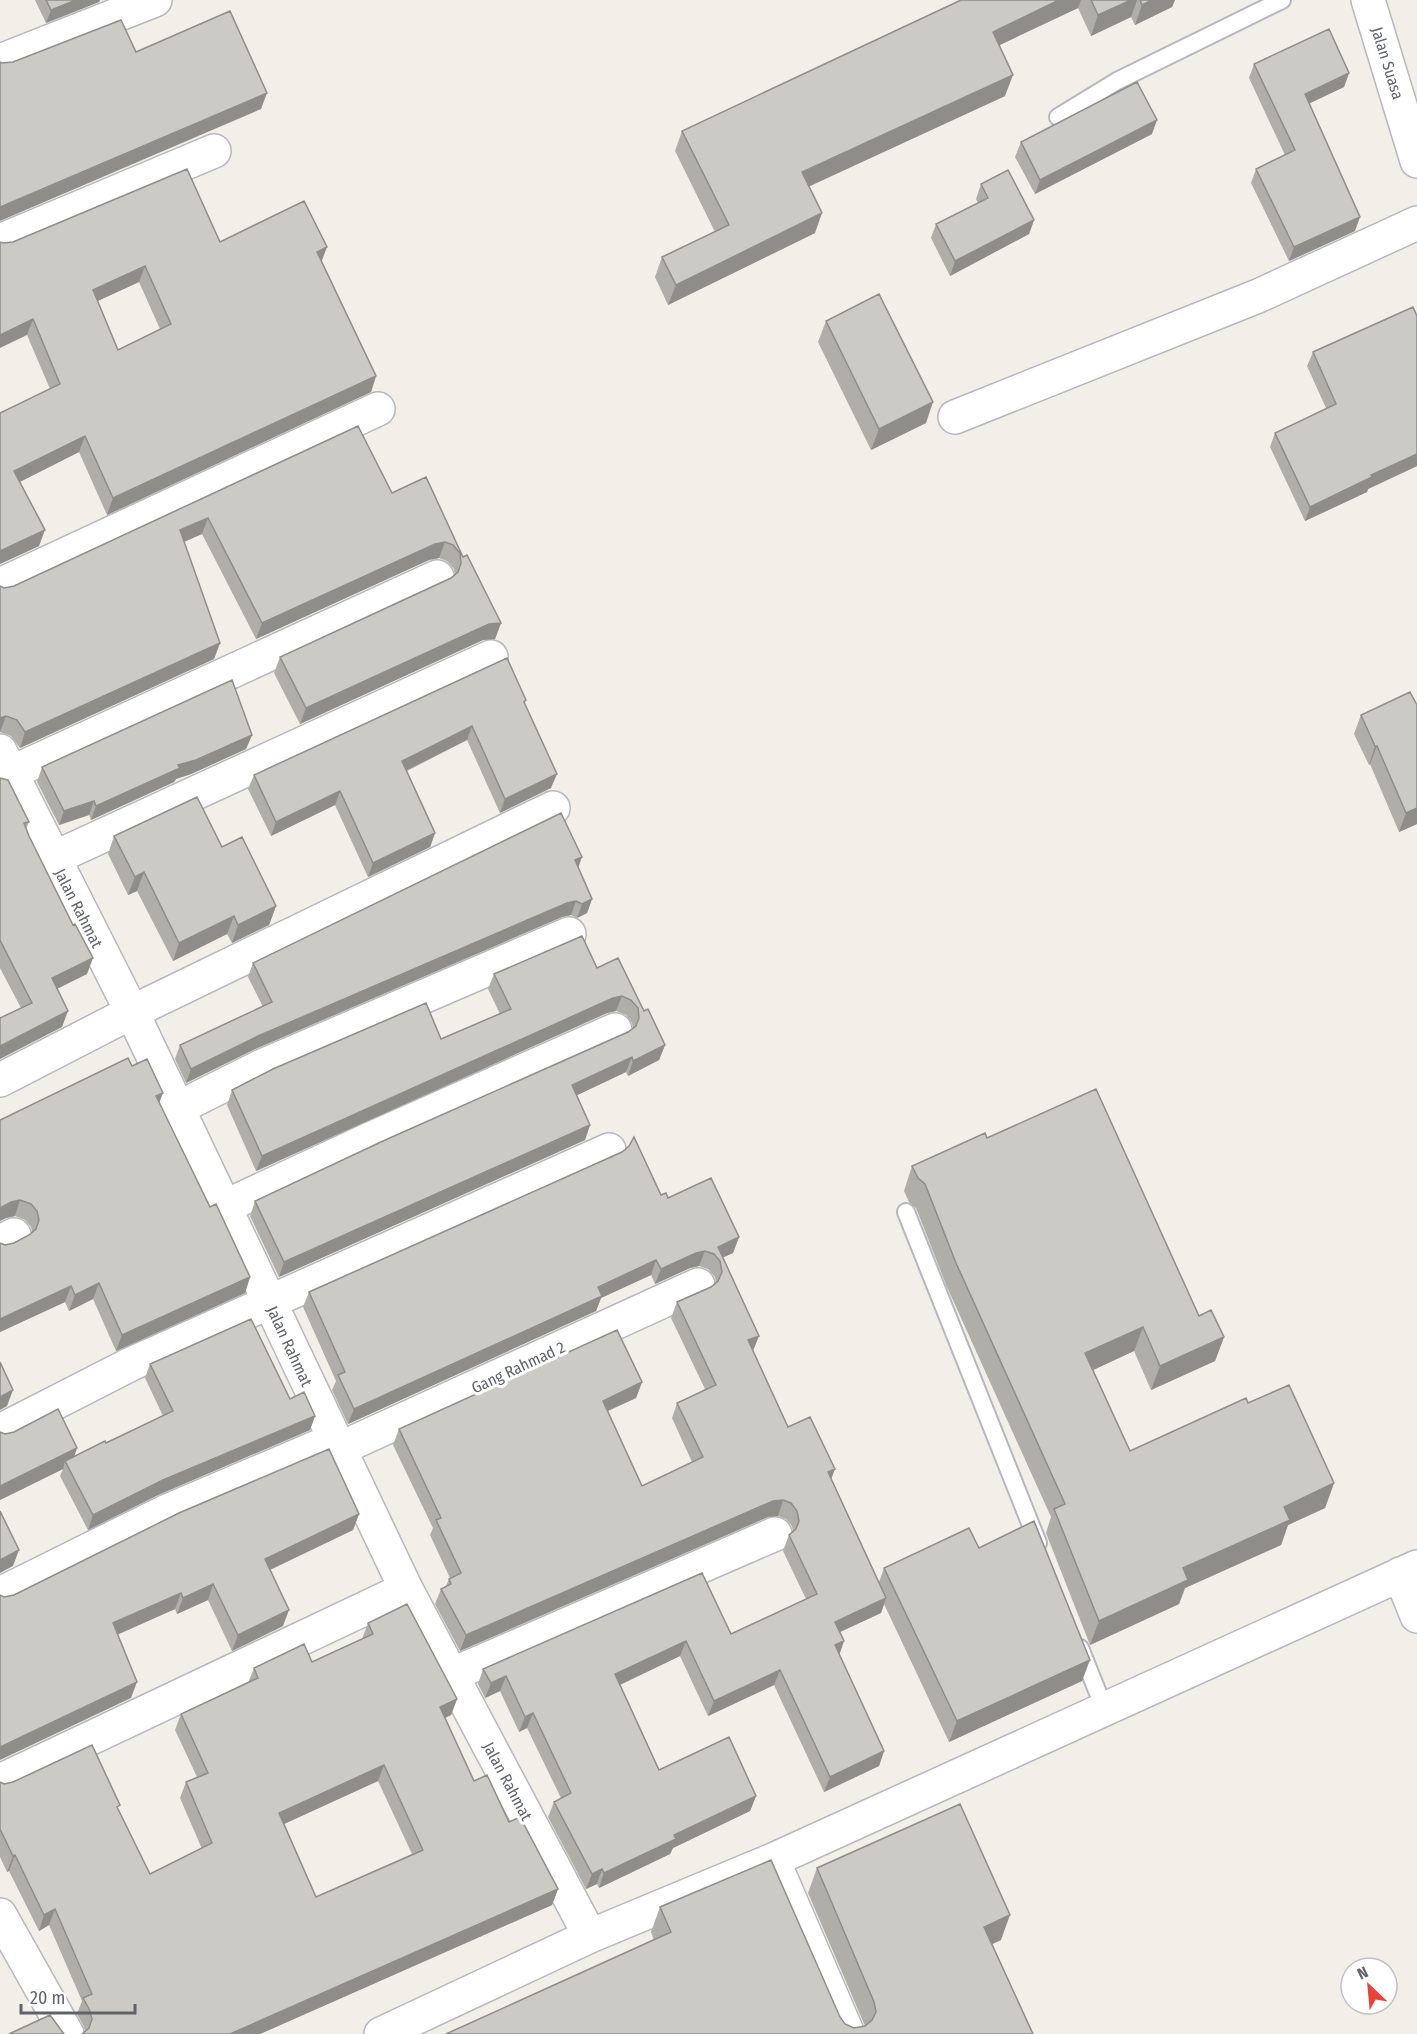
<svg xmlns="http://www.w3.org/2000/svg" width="1417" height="2034" font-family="'Fira Sans Condensed',sans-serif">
<rect width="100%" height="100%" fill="#f1efe8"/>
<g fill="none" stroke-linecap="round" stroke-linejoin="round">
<defs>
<path id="lane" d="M1058,117L1117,81L1282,0
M906,1212L1038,1543
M1080,1648L1104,1708"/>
<path id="street" d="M1368,0L1417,161
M0,61L155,0
M0,241L214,151
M955,417L1258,296L1417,223
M0,585L378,409
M0,751L132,1012L406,1589L590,1936
M0,778L437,577
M54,858L491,657
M0,1080L132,1012L553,808
M178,1108L260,1067L569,934
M224,1207L370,1139L615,1030
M0,1242L14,1235
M0,1431L131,1364L609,1150
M339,1449L698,1285
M1400,1574L1417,1616
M0,1594L165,1512L334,1440
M451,1675L775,1534
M0,1781L406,1589
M773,1860L848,2034
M0,1915L67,2034
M381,2034L590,1936L773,1860L1417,1567"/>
</defs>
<use href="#lane" stroke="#b5b8bc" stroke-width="20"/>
<use href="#street" stroke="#b5b8bc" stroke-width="36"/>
<use href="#lane" stroke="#fff" stroke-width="16"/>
<use href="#street" stroke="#fff" stroke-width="33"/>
</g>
<path fill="#afaea9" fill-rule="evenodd" d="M35,0H100L99,2L46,23Z
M961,0H1175L1172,7L1135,25L1131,17L1091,36L1078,8L999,45L1005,96L809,186L815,233L668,305L655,277L662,257L715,232L675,151L682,131Z
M1254,64L1349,73L1344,87L1309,103L1355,231L1289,261L1251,183L1256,169L1285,155L1249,78Z
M1152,134L1035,194L1015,157L1021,142Z
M981,184L1034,220L1029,234L950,276L931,238L936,224L978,203L976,199Z
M220,242L322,262L376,376L371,392L107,515L79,452L19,482L39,546L0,564V413L50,389L27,335L3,243ZM139,282L160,329L118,350L97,301Z
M1417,316V466L1368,489L1367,492L1305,521L1270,447L1275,433L1326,408L1307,366L1313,352Z
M826,321L926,423L871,450L818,342Z
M358,426L392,493L426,477L463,557L501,623L495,639L483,640L300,724L274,673L280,657L451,578L455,575L454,569L447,561L439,558L429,560L256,639L202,534L184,542L220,643L214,659L20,748L11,736L0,732L4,588L14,586Z
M525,704L551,788L500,813L467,740L407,771L435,833L430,847L368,877L335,805L271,836L248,789L254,775Z
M1417,705V824L1399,832L1370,764L1369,765L1354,734L1361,715Z
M252,735L246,749L191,774L176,779L174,782L91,820L89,815L59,825L37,782L42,767Z
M0,778L29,822L26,829L87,974L57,989L62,1027L21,1008L0,968Z
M114,836L222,847L276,906L269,925L232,943L227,934L173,961L137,891L128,895L108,854Z
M578,868L592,899L587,913L577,918L571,915L562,917L253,1050L186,1083L175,1059L180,1045L263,1007L248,977L253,963Z
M597,968L644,1011L665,1045L659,1060L628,1076L626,1072L577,1095L590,1125L585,1140L279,1277L250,1216L255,1201L628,1032L633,1028L632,1023L626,1015L616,1011L607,1013L256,1171L227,1105L232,1090L441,1039L500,1014L488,989L494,974Z
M132,1066L159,1104L210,1207L250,1277L245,1293L116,1351L93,1299L69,1311L65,1302L0,1332V1243L5,1245L14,1243L29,1235L32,1232L31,1227L25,1220L15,1216L6,1218L0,1221V1120Z
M987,1138L1224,1337L1215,1361L1151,1390L1134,1351L1093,1370L1130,1451L1248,1403L1334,1483L1325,1508L1288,1525L1281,1545L1185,1588L1179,1604L1090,1645L1046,1533L1051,1517L947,1287L916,1208L909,1202L904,1191L912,1166Z
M661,1195L668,1198L739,1237L733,1253L722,1258L753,1351L788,1427L831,1479L879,1582L884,1568L979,1548L1082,1681L949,1742L884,1604L881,1613L840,1632L839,1654L884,1751L879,1766L824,1792L774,1685L708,1716L680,1656L620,1685L659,1770L756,1796L750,1811L673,1848L670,1854L599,1888L597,1884L586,1889L548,1817L554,1802L561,1798L527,1728L519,1732L500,1691L485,1698L478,1684L483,1669L731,1634L806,1599L783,1551L789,1535L793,1532L792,1526L786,1519L778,1516L768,1517L460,1651L435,1604L441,1589L446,1586L449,1579L450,1578L430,1535L433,1528L393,1445L399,1429L642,1382L636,1398L607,1411L642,1486L692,1462L672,1418L677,1403L705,1389L671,1318L677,1302L711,1287L716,1283L715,1277L708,1269L699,1266L690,1268L655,1284L651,1275L601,1298L596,1311L348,1424L332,1390L336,1381L303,1307L309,1292Z
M150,1364L290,1399L315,1416L310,1430L158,1495L88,1530L60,1476L63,1469L0,1500V1432L74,1456L106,1443L163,1416L145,1378Z
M359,1514L353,1530L270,1570L283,1626L232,1651L208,1600L177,1614L175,1609L117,1635L131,1698L4,1597Z
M368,1623L457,1699L451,1715L445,1718L474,1781L509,1822L558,1889L552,1905L260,2034H82L85,2031L83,2025L77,2014L82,2001L49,1925L39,1931L9,1871L7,1872L0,1857V1782L118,1810L150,1874L202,1849L180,1798L186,1782L197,1777L175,1730L181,1714L248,1683L254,1668L312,1662L362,1639ZM378,1781L412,1854L316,1897L284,1824Z
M817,1868L1001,1940L992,1944L1033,2034H446L654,1940L651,1932L660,1907L840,2017L845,2024L854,2028L865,2026L808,1893Z"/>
<path fill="#8f8d8a" d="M76,0H100L99,2L46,23L51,10Z
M1059,0H1081L1078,8L985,52L993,32Z
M1131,0H1137L1131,17L1091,36L1098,15Z
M1152,0H1175L1172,7L1135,25L1142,5Z
M1349,73L1344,87L1300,108L1305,94Z
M1013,75L1005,96L795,193L802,172Z
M267,93L261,109L0,221V207Z
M1157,120L1152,134L1035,194L1040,180Z
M822,213L815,233L668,305L676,285Z
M1360,217L1355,231L1289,261L1294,247Z
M1034,220L1029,234L950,276L955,261Z
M327,247L321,263L317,252Z
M145,266L139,282L87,306L93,290Z
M33,319L27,335L0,348V335Z
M376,376L371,392L107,515L113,498Z
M933,402L926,423L871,450L879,429Z
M85,436L79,452L8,488L14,471Z
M1417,454V466L1368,489L1367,492L1305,521L1310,507L1371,475Z
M208,518L202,534L174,546L180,530Z
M45,530L39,546L0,564V551Z
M445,542L439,558L429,560L256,639L262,623L435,544Z
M501,623L495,639L483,640L300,724L306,708L489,624Z
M220,643L214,659L20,748L25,732Z
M6,716L0,732V718Z
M472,726L467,740L397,775L402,761Z
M252,735L246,749L191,774L176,779L174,782L91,820L96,806L178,765Z
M1375,746H1377L1370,764L1369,765Z
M557,774L551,788L500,813L505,799Z
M340,791L335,805L271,836L276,822Z
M94,801L89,815L59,825L64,811Z
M1417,808V824L1399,832L1406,813Z
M435,833L430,847L368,877L373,863Z
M582,857L577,871L575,860Z
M144,872L137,891L128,895L135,877Z
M592,899L587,913L577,918L582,904Z
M576,901L571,915L562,917L253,1050L186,1083L191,1069L258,1036L567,903Z
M276,906L269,925L232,943L238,925Z
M234,916L227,934L173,961L179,943Z
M93,958L87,974L46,994L52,978Z
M622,996L616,1011L607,1013L256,1171L262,1156L613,998Z
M68,1011L62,1027L0,1059V1046Z
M665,1045L659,1060L628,1076L633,1061Z
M632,1057L626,1072L567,1100L572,1085Z
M163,1093L157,1109L156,1096Z
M590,1125L585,1140L279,1277L284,1262Z
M20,1200L15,1216L6,1218L0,1221V1208L11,1202Z
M739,1237L733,1253L719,1259L718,1247Z
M705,1251L699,1266L690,1268L655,1284L661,1269L696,1253Z
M656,1260L651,1275L601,1298L596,1311L348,1424L354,1409L598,1287Z
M250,1277L245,1293L116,1351L122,1335Z
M99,1283L93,1299L69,1311L75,1295Z
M71,1286L65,1302L0,1332V1319Z
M1143,1327L1134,1351L1076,1378L1085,1353Z
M759,1336L753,1351L748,1340Z
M1224,1337L1215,1361L1151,1390L1160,1366Z
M642,1382L636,1398L597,1416L603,1401Z
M13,1390L7,1406L0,1410V1397Z
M315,1416L310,1430L158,1495L88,1530L93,1515L163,1480Z
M77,1448L72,1464L65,1461L63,1469L0,1500V1486Z
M835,1469L829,1485L828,1472Z
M1334,1483L1325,1508L1288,1525L1281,1545L1185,1588L1179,1604L1090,1645L1099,1621L1284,1507Z
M783,1500L778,1516L768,1517L460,1651L466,1635L773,1501Z
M359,1514L353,1530L259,1575L265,1559Z
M19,1550L13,1566L0,1573V1560Z
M213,1584L208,1600L177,1614L183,1598Z
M181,1593L175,1609L107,1639L113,1623Z
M886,1598L881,1613L829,1637L835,1622Z
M289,1610L283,1626L232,1651L238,1635Z
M686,1641L680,1656L609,1690L615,1674Z
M844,1641L839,1656L835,1645Z
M1090,1660L1082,1681L949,1742L957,1721Z
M780,1670L774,1685L708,1716L714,1701Z
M506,1676L500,1691L485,1698L491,1683Z
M137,1682L131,1698L0,1760V1747Z
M457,1699L451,1715L434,1723L440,1707Z
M533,1713L527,1728L519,1732L525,1717Z
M884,1751L879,1766L824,1792L830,1777Z
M384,1765L378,1781L273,1829L279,1813Z
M756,1796L750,1811L673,1848L670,1854L599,1888L604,1873L674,1835Z
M15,1855L9,1871L7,1872L13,1856Z
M602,1869L597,1884L586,1889L592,1874Z
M558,1889L552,1905L260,2034H230Z
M55,1909L49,1925L39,1931L44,1915Z
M1010,1915L1001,1940L975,1952L984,1927Z"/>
<path fill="#cccac5" stroke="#8f8d8a" stroke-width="1.5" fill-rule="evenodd" d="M46,0H76L51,10Z
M961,0H1059L993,32L1013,75L802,172L822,213L676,285L662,257L729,225L682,131Z
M1091,0H1131L1098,15Z
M1140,0H1152L1142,5Z
M230,11L267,93L0,207V62L2,63L13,62L121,20L136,52Z
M1329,29L1349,73L1305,94L1360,217L1294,247L1256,169L1295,150L1254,64Z
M1137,82L1157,120L1040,180L1021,142Z
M187,169L220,242L304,201L327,247L317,252L376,376L113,498L85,436L14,471L45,530L0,551V413L60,384L33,319L0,335V242L3,243L13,242ZM145,266L171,324L118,350L93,290Z
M1008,170L1034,220L955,261L936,224L988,198L981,184Z
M879,294L933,402L879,429L826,321Z
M1413,307L1417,316V454L1371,475L1372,477L1310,507L1275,433L1336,404L1313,352Z
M358,426L392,493L426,477L463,557L467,555L501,623L489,624L306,708L280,657L451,578L458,572L461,563L460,553L453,545L445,542L435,544L262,623L208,518L180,530L220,643L25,732L17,720L6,716L0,718V586L4,588L14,586Z
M507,658L526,700L524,702L557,774L505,799L472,726L402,761L435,833L373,863L340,791L276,822L254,775Z
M232,680L252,735L196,760L178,765L180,768L96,806L94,801L64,811L42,767Z
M1410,692L1417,705V808L1406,813L1377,746H1375L1361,715Z
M0,778L8,780L29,822L24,823L29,836L73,925L75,924L93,958L52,978L68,1011L0,1046V1018L32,1003L0,940Z
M197,797L222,847L242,837L276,906L238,925L234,916L179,943L144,872L135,877L114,836Z
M561,813L582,857L575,860L592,899L582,904L576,901L567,903L258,1036L191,1069L180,1045L272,1002L253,963Z
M582,936L597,968L618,958L644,1011L648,1009L665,1045L633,1061L632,1057L572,1085L590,1125L284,1262L255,1201L383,1141L628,1032L636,1026L639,1018L638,1008L631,1000L622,996L613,998L262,1156L232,1090L273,1069L426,1003L441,1039L511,1009L494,974Z
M128,1058L132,1066L147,1059L163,1093L156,1096L210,1207L216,1204L250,1277L122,1335L99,1283L75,1295L71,1286L0,1319V1243L5,1245L14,1243L29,1235L36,1229L39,1220L37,1211L31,1204L20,1200L11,1202L0,1208V1120Z
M1096,1089L1199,1316L1211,1310L1224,1337L1160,1366L1143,1327L1085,1353L1130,1451L1246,1398L1248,1403L1289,1385L1334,1483L1284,1507L1290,1520L1183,1568L1188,1580L1099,1621L1054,1509L1065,1504L956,1263L925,1184L918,1178L912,1166L985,1133L987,1138Z
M634,1137L661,1195L666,1193L668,1198L711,1178L739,1237L718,1247L759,1336L748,1340L788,1427L810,1417L835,1469L828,1472L886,1598L835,1622L844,1641L835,1645L884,1751L830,1777L780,1670L714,1701L686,1641L615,1674L659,1770L729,1737L756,1796L674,1835L676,1839L604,1873L602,1869L592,1874L554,1802L571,1793L533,1713L525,1717L506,1676L491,1683L483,1669L702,1573L731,1634L817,1594L789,1535L796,1529L799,1521L797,1511L791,1503L783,1500L773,1501L466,1635L441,1589L451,1584L449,1579L461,1573L436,1520L441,1518L399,1429L617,1330L642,1382L603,1401L642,1486L703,1457L677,1403L716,1385L677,1302L711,1287L718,1281L722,1272L720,1261L714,1254L705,1251L696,1253L661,1269L656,1260L598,1287L602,1296L354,1409L338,1375L345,1372L309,1292L622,1152L629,1146Z
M251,1319L290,1399L304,1392L315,1416L163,1480L93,1515L65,1461L105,1441L106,1443L173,1411L150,1364Z
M0,1362L13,1390L0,1397Z
M58,1409L77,1448L0,1486V1432L5,1434L14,1432Z
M329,1449L359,1514L265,1559L289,1610L238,1635L213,1584L183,1598L181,1593L113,1623L137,1682L0,1747V1595L4,1597L14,1595L179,1513Z
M0,1511L19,1550L0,1560Z
M1034,1521L1090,1660L957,1721L884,1568L969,1528L979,1548Z
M407,1604L457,1699L440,1707L474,1781L487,1775L509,1822L520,1817L558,1889L230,2034H82L89,2028L92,2019L89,2009L83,1998L92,1994L55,1909L44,1915L15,1855L13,1856L0,1829V1782L4,1784L13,1782L92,1745L120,1805L117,1807L150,1874L212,1843L186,1782L208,1773L181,1714L258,1678L254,1668L304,1644L312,1662L373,1634L368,1623ZM384,1765L423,1850L316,1897L279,1813Z
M960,1804L1010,1915L984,1927L1033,2034H446L671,1932L660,1907L771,1860L840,2017L845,2024L854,2028L865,2026L872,2020L876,2012L874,2002L817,1868Z
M50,2015L64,2034H9Z"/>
<g text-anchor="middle" stroke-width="6" stroke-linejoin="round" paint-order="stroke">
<g font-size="16" fill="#5f6368" stroke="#fff">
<text transform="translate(1388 63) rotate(73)" y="6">Jalan Suasa</text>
<text transform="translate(79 908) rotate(63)" y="6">Jalan Rahmat</text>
<text transform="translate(290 1346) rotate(65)" y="6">Jalan Rahmat</text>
<text transform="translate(518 1367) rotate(-25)" y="6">Gang Rahmad 2</text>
<text transform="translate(508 1781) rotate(62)" y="6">Jalan Rahmat</text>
</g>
</g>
<g transform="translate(1369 1986) rotate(334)"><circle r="28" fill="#ffffff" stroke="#bfc1c3" stroke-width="1.5"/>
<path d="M0-4.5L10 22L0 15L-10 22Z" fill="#ea4335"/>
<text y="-9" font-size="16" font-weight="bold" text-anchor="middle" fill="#5f6368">N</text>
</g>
<path d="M21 2004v9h114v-9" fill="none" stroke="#5f6368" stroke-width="3"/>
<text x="30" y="2004" font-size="18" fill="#5f6368" stroke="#ffffff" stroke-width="4.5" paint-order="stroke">20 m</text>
</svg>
